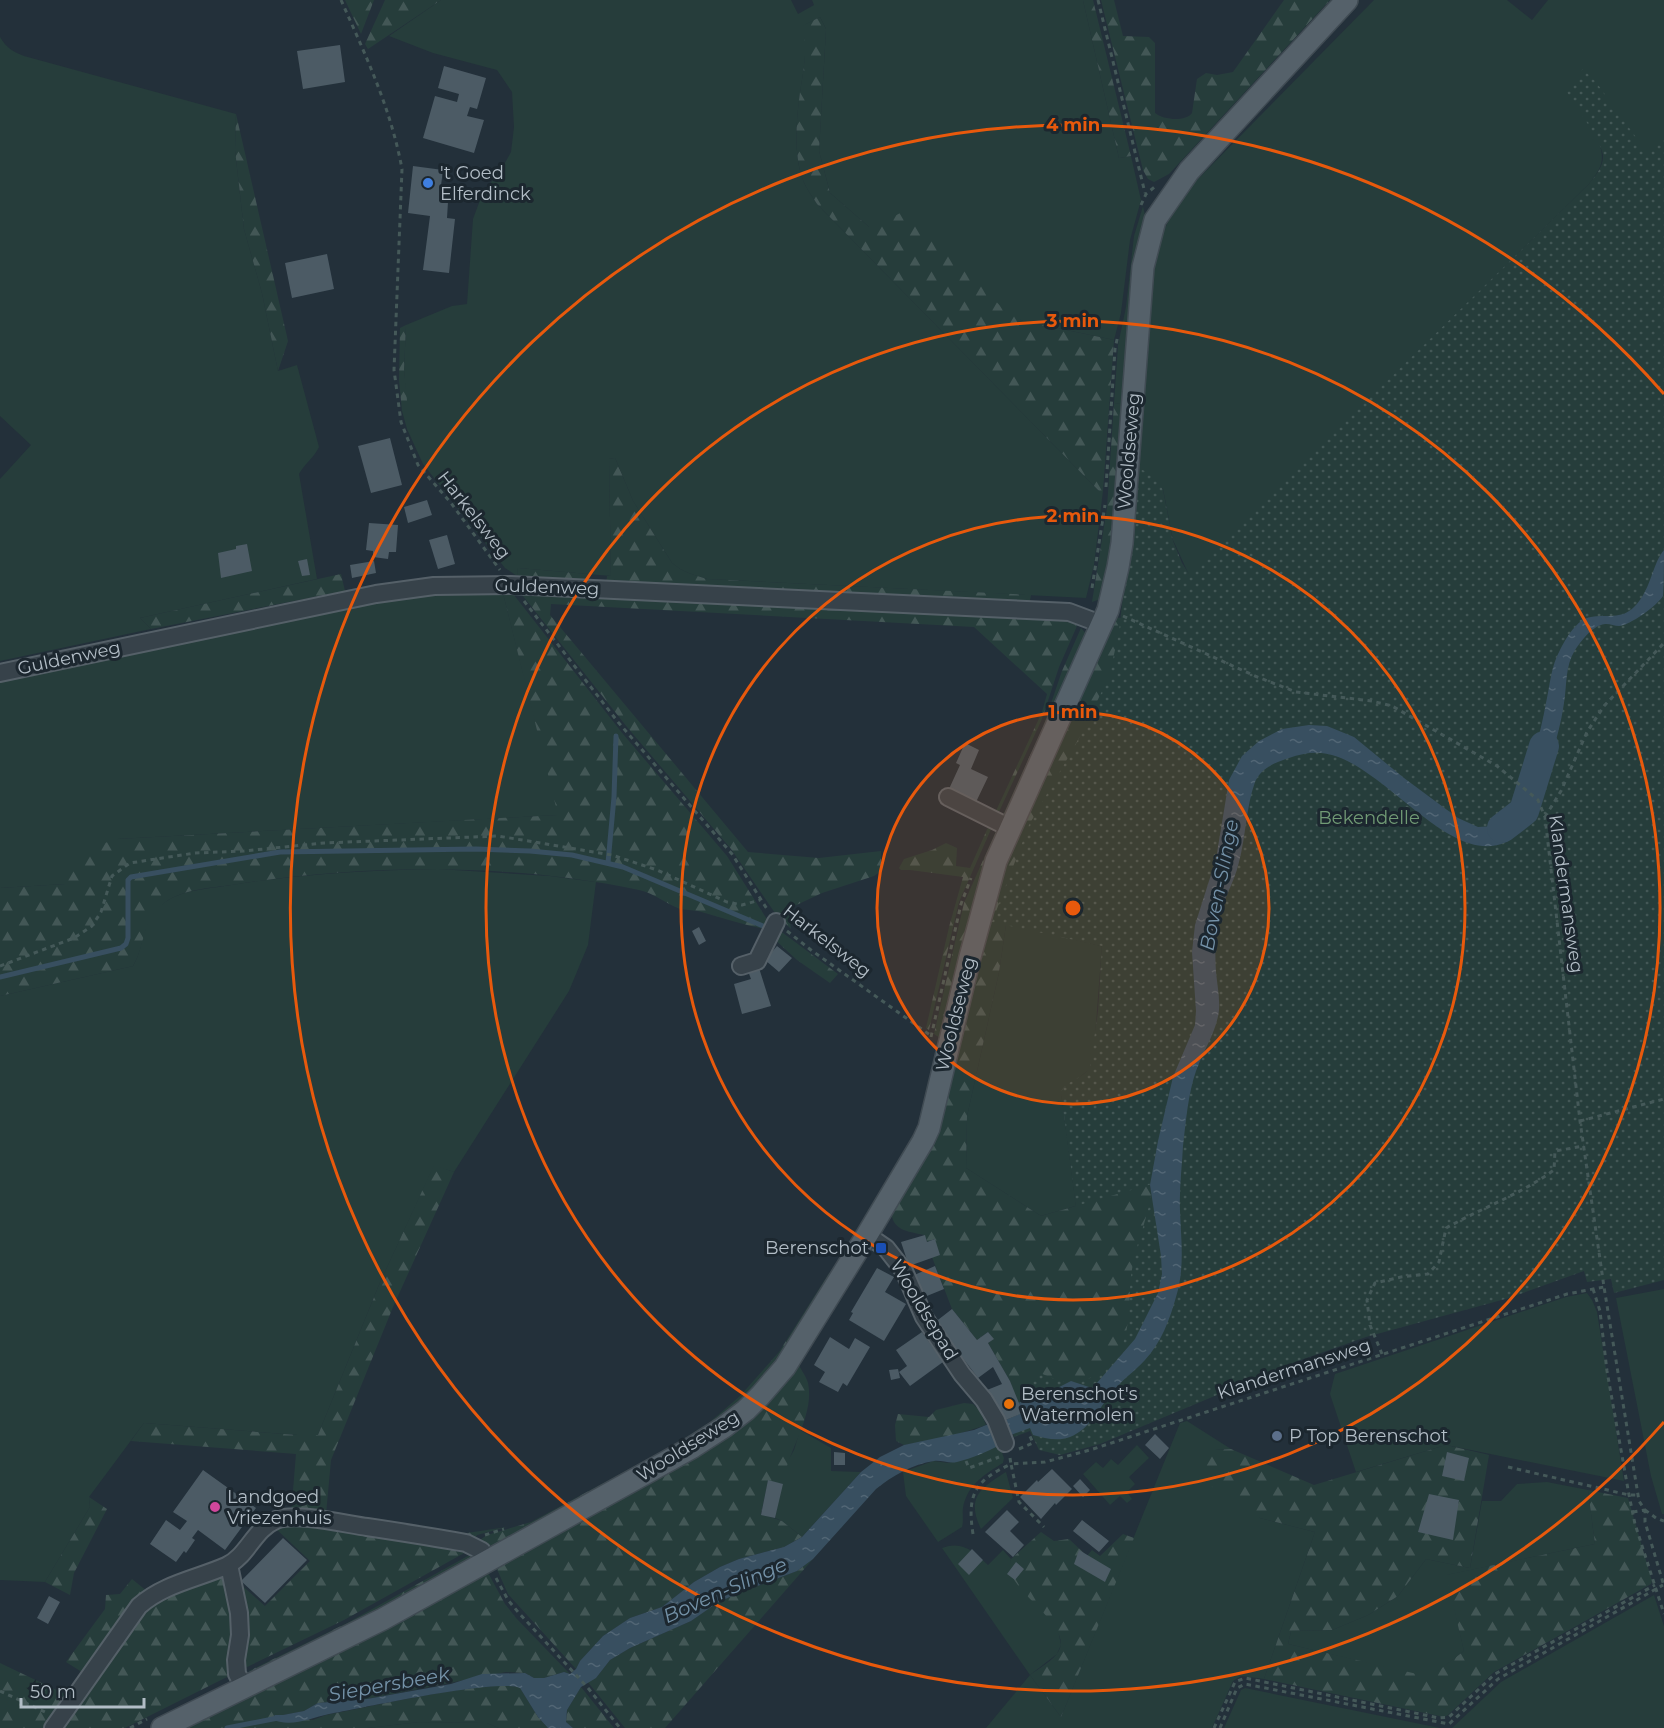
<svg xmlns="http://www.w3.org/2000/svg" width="1664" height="1728" font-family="Montserrat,sans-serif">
<defs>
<pattern id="forest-firs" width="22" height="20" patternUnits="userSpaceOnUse" patternTransform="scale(1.5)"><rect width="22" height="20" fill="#263d3b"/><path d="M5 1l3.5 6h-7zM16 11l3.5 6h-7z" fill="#435756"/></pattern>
<pattern id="park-dots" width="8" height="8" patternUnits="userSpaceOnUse" patternTransform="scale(1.5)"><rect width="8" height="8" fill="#263d3b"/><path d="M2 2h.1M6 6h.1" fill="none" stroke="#435756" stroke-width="1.8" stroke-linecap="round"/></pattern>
<pattern id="water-ripples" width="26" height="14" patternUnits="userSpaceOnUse" patternTransform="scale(1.5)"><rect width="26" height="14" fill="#384f60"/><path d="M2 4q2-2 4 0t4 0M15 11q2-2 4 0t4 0" fill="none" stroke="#526675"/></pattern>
</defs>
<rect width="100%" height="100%" fill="#23303a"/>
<path fill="#263d3b" d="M441,0H791L798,14L814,5L812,0H1083L1119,158L1131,156L1141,200L1130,240L1121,313L1114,340L1023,321L1014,317L874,227H869L830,193L819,151L826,29L820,17L803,26C809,51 802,76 799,101C796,125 794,156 803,180C806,188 812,196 817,204L1099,491H1103L1094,565L1086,598L707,579C694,575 682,572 672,563L633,501L615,458L609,459L611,576L518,568L517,576L505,568L423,464L407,429L402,411H407L404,369L406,325L452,306L467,304L473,219L483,192L501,170L511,152L514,127L512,92L497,70L433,53L389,36Z
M1374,0H1507L1532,20L1548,0H1664V244L1600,145C1605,163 1600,169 1589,184L1206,560L1189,575L1173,540L1163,489L1136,467L1155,257C1164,225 1175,205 1197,180Z
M0,37C6,48 14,52 24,56L236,114L235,150L244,229L262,293L278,371L297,365L319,447C314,458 305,463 299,474L317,579L140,618L151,629L0,661V479L31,445L0,416Z
M1143,206L1146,220L1126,405L1114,403L1118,345L1126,307L1134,236Z
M502,589L559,815L118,839L66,884L0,888V678L378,598Z
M438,869L550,876L596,882L588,945L569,991L454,1172L434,1166L379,1285L318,1435H297L144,1423L89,1497L90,1507L45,1582L0,1580V996L133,966C146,944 140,919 165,902C184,889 209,889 231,885C300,874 368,870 438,869Z
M1006,924L1102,946L1094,1050L1090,1069L1061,1092L1076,1206L1041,1216L966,1168L967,1116L999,972Z
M1664,1289V1514H1662L1651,1476L1616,1298Z
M1587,1293L1592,1300L1597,1312L1624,1481L1446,1445L1356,1472L1330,1394L1335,1374L1566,1297Z
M1187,1421L1231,1449L1215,1450L1260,1518L1315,1532L1264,1679L1241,1676L1233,1681L1212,1728H986L1030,1675L942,1548C963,1540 974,1552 988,1565L1003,1550L1011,1559L1010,1570L1058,1629L1061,1645L1057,1654L1030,1675L1061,1717L1180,1423Z
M800,1430L831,1448V1471L861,1472L802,1537L782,1521L775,1518L785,1466L794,1450Z
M999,1445L1004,1458L1003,1463C985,1474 967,1485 963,1508C962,1514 964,1520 962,1527L938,1542L906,1496L903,1472L933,1461L949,1463Z
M1137,1445L1149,1458L1129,1477L1135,1484L1127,1492L1132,1499L1127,1503L1120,1496L1110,1505L1083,1474L1096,1462L1103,1468L1111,1459L1118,1465Z
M1006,1472L1013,1498L981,1529C966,1498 980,1488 1006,1472Z
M1547,1482L1588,1490L1595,1544L1447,1575L1464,1651L1430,1678L1288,1644L1291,1631L1332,1630L1368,1615L1398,1596L1426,1559L1470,1568L1482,1501H1501L1517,1484Z
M1654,1595L1664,1626V1728H1452L1501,1682Z
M1245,1688L1440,1728H1224L1241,1690Z
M419,1722L487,1723L499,1728H367Z"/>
<path fill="url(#forest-firs)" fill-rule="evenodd" d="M345,0H374L361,34Z
M385,0H441L368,49L365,44Z
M1083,0H1093L1131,156L1119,158Z
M1101,0H1114L1123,36L1149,37L1155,43V113C1163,120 1186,122 1192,113L1197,79L1206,73L1217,75L1233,72L1284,0H1330L1169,174L1154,182L1148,179L1143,170Z
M820,17L826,29L819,151L830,193L869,227H874L904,211L913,212L1004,310L1023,321L1114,340L1103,491H1099L817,204C812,196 806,188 803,180C794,156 796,125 799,100C802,76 809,51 802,26Z
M236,114L288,341L278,371L262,293L244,229L235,150Z
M406,325L404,369L408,411H402L399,380L400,328Z
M1114,403L1126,405L1116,540L1103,598L1092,602L1107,508Z
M615,458L633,501L672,563C682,572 694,575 707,579L1031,595L1030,600L1026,605L606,586L607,576H611L609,459Z
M518,568L588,574L587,585L535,582L517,576Z
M341,574L345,591L151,629L140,618Z
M502,589L510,590L623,734L727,856L768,921L764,929C741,924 720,917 698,911C692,910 686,910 680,909C666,904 654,893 639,890C511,863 367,864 238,884C214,888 184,888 164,903C141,921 146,944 133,966L0,996V888L66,884L68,867L84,849L118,839L558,815Z
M519,591L1067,618L1077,626L1059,667L1042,719L998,814L995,813L1042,712L1047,694L974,627L551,604L550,615L748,852L819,858L881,851V871L874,876L822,893L788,909L791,929L775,913L731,849L627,727Z
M1111,616L1121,618L1155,1157L1150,1185L1155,1218L1151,1310L1096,1384L1055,1388L1018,1403L1010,1381L988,1343L993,1339L988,1332L977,1340L952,1309L932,1257L935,1239L927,1242L924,1235C907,1231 892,1231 891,1210L932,1140L989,932L987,921L1003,863ZM1006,925L1102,946C1100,970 1099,1053 1089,1070C1082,1081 1066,1081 1061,1092L1076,1206L1041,1216L966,1168L967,1116L999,972Z
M1081,628L1089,637L1006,818L1002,817L1043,727L1062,671Z
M989,825L992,827L959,902L929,1030L926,1028L949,927L963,877L910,870H901L899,868L904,859L932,850L946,843L957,848L956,866L970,868Z
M996,831L999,833L943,1040L934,1034L964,903Z
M779,930L838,974L830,983L797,960L772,937Z
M434,1165L454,1172L393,1307L331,1460L326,1514L450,1532L467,1533L507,1527L477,1535L473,1541L291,1515L296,1454L131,1441L144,1423L297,1435H318L379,1285Z
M829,1273H833L765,1379L720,1420L500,1545H485L477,1542L487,1535L531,1522L674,1445L710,1422L740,1396L779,1352Z
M797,1362C800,1368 806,1376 808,1383C815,1416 787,1451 783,1484L768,1481L761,1514L782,1521L802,1537L784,1547L739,1559L720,1567L694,1582L662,1607L630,1618L603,1636L580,1661L576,1669L508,1594L496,1567L678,1462Z
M964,1403L973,1404L980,1411L986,1425L952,1436L904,1445L896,1441L895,1425L898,1414L929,1417L936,1410Z
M1446,1445L1489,1455L1470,1568L1426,1559L1398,1596L1368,1615L1332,1630L1291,1631L1288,1644L1430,1677L1464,1651L1446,1575L1595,1544L1588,1490L1628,1498L1652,1581L1651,1584L1494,1672L1448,1715L1444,1717L1264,1679L1315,1532L1260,1518L1208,1484L1204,1470V1456L1215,1450L1231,1449L1314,1485Z
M89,1497L107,1509L74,1573L70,1595L45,1582L90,1507Z
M284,1522L462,1547L466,1552L344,1620L247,1667L245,1666L237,1581L265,1606L310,1561L273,1526Z
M1041,1532L1054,1541L1069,1539L1087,1556L1092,1550L1100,1556L1123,1534L1134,1538L1061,1717L1030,1675C1038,1669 1049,1663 1056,1655C1079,1629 1013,1595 1010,1569C1009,1566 1011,1562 1011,1559Z
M475,1552L470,1561L252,1677L249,1671L347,1623Z
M813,1559L665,1728H625L587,1681L596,1678L610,1660L630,1648L691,1621L717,1603L734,1595L797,1571Z
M486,1569L505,1604L516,1618L570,1674L564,1672L544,1678H534L525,1673L506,1672L367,1699L318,1703L304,1711L283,1715H275L313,1720L326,1715C360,1709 497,1677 520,1688L538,1717L548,1728H499L487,1723L419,1722L367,1728H177Z
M221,1575L229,1581L235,1649L229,1676L125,1728H60L149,1603Z
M132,1579L148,1592L85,1674L66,1662L105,1609L106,1595L120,1594Z
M0,1663L69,1696L46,1728H0Z
M581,1687L614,1728H573L566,1722L567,1710Z"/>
<path fill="url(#park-dots)" d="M1583,69L1596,82L1643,147L1644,153L1664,139V1280L1614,1293L1611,1279L1587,1282L1584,1271L1509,1298L1366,1337L1298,1361L1100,1444L1060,1455L1039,1450L1030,1431L1014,1437L1009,1424L1029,1418L1026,1399L1027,1385L1038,1372C1064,1383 1078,1391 1101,1369C1107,1364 1116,1357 1120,1350C1133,1325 1127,1291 1133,1264C1138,1236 1151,1212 1152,1184L1076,1206L1061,1092C1067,1080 1083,1079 1090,1067L1098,1011L1102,946L992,922L1029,825L1077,742L1109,677L1119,632L1137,467L1156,477L1163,490L1173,541L1182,563L1189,574L1589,184C1595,176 1604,166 1603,155C1601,140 1574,104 1565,89Z"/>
<path fill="url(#water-ripples)" d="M1664,550C1664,560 1664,588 1663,596C1658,605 1629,626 1619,626C1613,626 1608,622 1601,625C1591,628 1581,641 1575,650C1565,666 1567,685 1564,703C1560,732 1550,760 1541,787L1539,790L1525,779C1530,771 1531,761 1534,753C1539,736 1543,720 1546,703C1550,685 1551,666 1560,650C1566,638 1577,619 1591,617C1607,614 1621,620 1634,607C1651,591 1652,564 1664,550Z
M1309,725L1327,726L1354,737L1404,778L1458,818L1478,827L1495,826L1507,819L1516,801L1518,789L1532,801C1526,814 1519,835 1506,842C1448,869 1381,758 1321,753C1311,752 1300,754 1289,758C1276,762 1261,768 1255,782C1246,807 1246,835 1239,862C1234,885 1219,905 1217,928C1215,943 1215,957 1216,972C1217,984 1220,997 1219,1010C1217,1031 1203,1051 1196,1071C1188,1094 1186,1121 1183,1146C1182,1167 1179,1189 1180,1211C1181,1240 1185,1268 1176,1297C1170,1319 1161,1343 1145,1360C1135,1371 1123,1379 1114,1390C1099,1407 1092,1428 1070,1437C1057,1442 1045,1438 1033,1435L1030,1428L1008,1436L1003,1421L1022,1413L1018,1403L1027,1399L1030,1402L1071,1381L1092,1388L1096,1384L1135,1339L1158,1293L1162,1274L1161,1256L1150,1185L1158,1141L1173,1077L1195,1025L1196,1011L1192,952L1195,925L1216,859L1229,780L1242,756L1259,741L1282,729Z
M991,1423L1000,1445C987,1452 972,1458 957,1462C949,1464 942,1460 934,1461C913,1464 892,1476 876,1489L813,1559L797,1571L734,1595L717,1603L691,1621L630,1648L610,1660L596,1678L581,1687L567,1710L566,1722L573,1728H548L538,1717L520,1688C498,1678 362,1708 329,1714C310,1718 291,1728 271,1719L275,1715H283L304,1711L318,1703L367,1699L451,1684L482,1674L525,1673L534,1678H544L564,1672L570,1674L576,1669L580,1661L603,1636L630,1618L662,1607L694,1582L720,1567L739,1559L784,1547L802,1537L861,1472L880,1457L904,1445L974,1430Z"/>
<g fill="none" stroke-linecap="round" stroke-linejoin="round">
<path stroke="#384f60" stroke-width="5" d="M608,863L614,797L616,736
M0,977L121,948L126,944L128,938V880L131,877L280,852L476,849L530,851L572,855L623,867L763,926
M227,1728L278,1718"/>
<path stroke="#384f60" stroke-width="30" d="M1502,828L1524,811L1544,746"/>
</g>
<path fill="#4c5b65" d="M340,45L345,82L303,89L297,51Z
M444,66L486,78L477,109L470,107L467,116L484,120L474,153L423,138L435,96L457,102L459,94L438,88Z
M413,166L443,170L439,201L448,202L447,218L455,219L449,273L423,270L430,216L408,213Z
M327,254L334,289L292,298L285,263Z
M390,438L402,485L371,493L358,446Z
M427,500L432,515L408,523L404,507Z
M369,523L398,525L396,552H389L388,559L373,557V551L366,550Z
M447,535L455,564L438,569L429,540Z
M247,544L252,571L221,578L218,553L236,549V546Z
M307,559L310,575L302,576L298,561Z
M374,561L376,573L352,578L350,565Z
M965,743L979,750L971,769L988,777L976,802L949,789L960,765L956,763Z
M699,927L706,941L699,945L692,931Z
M777,946L792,958L779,972L765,960Z
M759,968L771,1006L742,1014L734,984L751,979L748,971Z
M925,1235L927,1242L935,1239L940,1255L909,1266L901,1242Z
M935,1266L944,1289L922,1298L912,1276Z
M877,1268L894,1277L885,1292L906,1304L884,1341L849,1320L853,1313L851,1312Z
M952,1309L977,1340L988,1332L994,1339L988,1343L1010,1381L1023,1413L1003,1421L993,1397L990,1398L987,1390L1002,1384L993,1367L978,1378L959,1353L957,1354L934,1323Z
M922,1332L943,1362L910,1386L899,1372L907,1366L896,1350Z
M830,1337L849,1349L855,1338L870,1347L847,1386L843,1383L838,1392L819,1382L825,1372L814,1365Z
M898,1369L900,1378L891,1380L889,1370Z
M1155,1434L1169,1448L1160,1459L1145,1445Z
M834,1452L845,1453V1465H834Z
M1447,1452L1469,1458L1464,1481L1442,1476Z
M1052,1469L1072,1489L1056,1505L1055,1503L1041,1519L1020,1497L1037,1480L1038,1482Z
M203,1470L256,1508L225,1550L198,1530L192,1538L195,1540L186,1553L184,1551L176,1562L150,1544L166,1520L180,1530L187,1521L173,1512Z
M1080,1479L1090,1490L1083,1497L1073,1486Z
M768,1480L783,1484L775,1518L761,1515Z
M1429,1494L1459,1500L1453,1540L1418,1532Z
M1007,1510L1019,1522L1010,1531L1024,1545L1013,1557L985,1532Z
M1082,1520L1109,1541L1099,1552L1073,1531Z
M283,1538L307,1560L265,1603L241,1581Z
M972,1549L983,1560L969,1575L958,1564Z
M1079,1550L1111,1569L1105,1582L1074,1564Z
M1016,1562L1024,1569L1015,1580L1007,1574Z
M49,1596L60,1602L48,1624L37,1618Z"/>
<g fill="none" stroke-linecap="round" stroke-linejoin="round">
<defs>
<path id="minor" d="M0,673L376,594L434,586L511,585L1069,612L1101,624
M948,797L1010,828
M741,966L757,961L776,922
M867,1235L886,1248L904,1271L924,1317L962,1374L984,1400L996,1420L1005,1443
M229,1565L239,1613L240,1635L236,1660L237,1674L245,1688
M53,1728L139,1606C164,1584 196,1579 226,1566C247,1557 254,1529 276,1520C296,1512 345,1524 367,1527C400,1532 433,1537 466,1543L482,1551L486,1561"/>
<path id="major" d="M162,1728L383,1619L693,1447L724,1427L746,1410L760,1396L785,1367L867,1235L923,1141L929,1128L970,957L996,861L1108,610L1118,567L1122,543L1143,267L1155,220L1189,171L1347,0"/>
</defs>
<use href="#minor" stroke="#556068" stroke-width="20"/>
<use href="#major" stroke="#404b53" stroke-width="24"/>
<path stroke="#455959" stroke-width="3" stroke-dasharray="4.5 4.5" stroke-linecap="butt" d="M341,0C366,56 391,109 402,169L394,370L401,422L418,465L451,503L500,570
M1098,0L1145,193
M1141,205L1146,194L1157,185
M1106,487L1115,349L1118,335
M1092,588L1105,505
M524,601L618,722L732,854L767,909
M1123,616L1255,676L1296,692L1372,701L1392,706L1497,766L1538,800L1545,817L1580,1121L1604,1287L1639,1501L1645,1510V1522L1664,1586
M1545,817L1561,791L1587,732L1604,706L1664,643
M787,931L811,950L930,1035
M0,966L74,938L92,926L101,912L112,876L130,863L195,853L244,851L324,843L498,836L612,855L657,870L727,902L742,905L760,900
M931,1037L961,904L971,878
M1580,1121L1664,1099
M1593,1289L1600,1311L1607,1371L1629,1495L1635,1524L1664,1614
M1382,1354L1370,1325L1367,1300L1375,1283L1401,1277L1428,1274L1439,1262L1446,1228C1482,1208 1521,1194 1554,1170L1555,1151L1584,1146
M1019,1449L1033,1443L1029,1434
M1010,1458L1011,1464L1045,1462L1090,1450L1567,1294L1604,1287
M966,1461L969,1468L999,1457
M1508,1467L1629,1495H1638
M1645,1510L1656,1518L1664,1521
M1633,1512L1645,1510
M973,1534C967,1495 974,1481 1011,1464L1019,1502L1044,1527
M485,1535L504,1529
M496,1578L508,1600L518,1612L588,1688L620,1728
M0,1691L45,1712
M130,1728L147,1719
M1214,1728L1235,1682L1245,1678L1439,1718L1449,1717L1495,1674L1655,1585
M1220,1728L1237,1688L1245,1684L1449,1724L1498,1679L1663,1585"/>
<use href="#minor" stroke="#37424a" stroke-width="16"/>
<use href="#major" stroke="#55616a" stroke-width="21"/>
</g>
<circle cx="1073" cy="908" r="196" fill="#e8590c" fill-opacity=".12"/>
<g fill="none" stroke="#e8590c" stroke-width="3">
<circle cx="1073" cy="908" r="196"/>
<circle cx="1073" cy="908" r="392"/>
<circle cx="1073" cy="908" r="587"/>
<path d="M1664 1422A783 783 0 1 1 1664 394"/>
</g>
<circle fill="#3f7fe0" stroke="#1c272f" stroke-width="2" cx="428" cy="183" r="6"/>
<rect fill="#1a4fb4" stroke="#1c272f" stroke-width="2" x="875" y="1242" width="12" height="12" rx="3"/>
<circle fill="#e8710a" stroke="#1c272f" stroke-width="2" cx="1009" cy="1404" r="6"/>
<circle fill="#5c6f8a" stroke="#1c272f" stroke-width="2" cx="1277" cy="1436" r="6"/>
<circle fill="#d1479c" stroke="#1c272f" stroke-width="2" cx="215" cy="1507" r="6"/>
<g text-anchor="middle" stroke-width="6" stroke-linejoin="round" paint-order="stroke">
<g font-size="18" fill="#b2bdc6" stroke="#1c272f" text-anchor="start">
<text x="440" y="179">'t Goed<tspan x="440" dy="21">Elferdinck</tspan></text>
<text x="869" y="1254" text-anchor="end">Berenschot</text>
<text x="1021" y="1400">Berenschot's<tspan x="1021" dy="21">Watermolen</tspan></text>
<text x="1289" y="1442">P Top Berenschot</text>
<text x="227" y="1503">Landgoed<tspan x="227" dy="21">Vriezenhuis</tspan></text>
</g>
<g font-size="18" fill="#b2bdc6" stroke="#1c272f">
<text transform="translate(1129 451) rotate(-85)" y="6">Wooldseweg</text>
<text transform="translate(474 515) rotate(52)" y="6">Harkelsweg</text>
<text transform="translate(547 587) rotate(2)" y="6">Guldenweg</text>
<text transform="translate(69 658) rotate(-12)" y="6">Guldenweg</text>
<text transform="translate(1566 894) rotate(82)" y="6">Klandermansweg</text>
<text transform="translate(827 941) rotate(38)" y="6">Harkelsweg</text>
<text transform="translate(956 1014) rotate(-76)" y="6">Wooldseweg</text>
<text transform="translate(924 1310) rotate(59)" y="6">Wooldsepad</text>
<text transform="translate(1294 1369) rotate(-18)" y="6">Klandermansweg</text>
<text transform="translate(688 1446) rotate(-32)" y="6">Wooldseweg</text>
</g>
<g font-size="18" fill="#719b75" stroke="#1c272f">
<text x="1369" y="824">Bekendelle</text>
</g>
<g font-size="20" font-style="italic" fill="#7492a8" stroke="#1c272f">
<text transform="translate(1219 885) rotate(-79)" y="7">Boven-Slinge</text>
<text transform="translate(725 1590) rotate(-24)" y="7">Boven-Slinge</text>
<text transform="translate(389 1684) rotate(-10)" y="7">Siepersbeek</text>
</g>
</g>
<circle cx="1073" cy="908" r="9" fill="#e8590c" stroke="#1c272f" stroke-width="3"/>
<g font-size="18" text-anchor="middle" font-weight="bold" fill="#e8590c" stroke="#1c272f" stroke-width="6" stroke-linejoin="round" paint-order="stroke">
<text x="1073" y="131">4 min</text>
<text x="1073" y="327">3 min</text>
<text x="1073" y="522">2 min</text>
<text x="1073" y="718">1 min</text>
</g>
<path d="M21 1698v9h123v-9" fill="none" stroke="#b2bdc6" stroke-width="3"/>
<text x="30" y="1698" font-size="18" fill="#b2bdc6" stroke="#1c272f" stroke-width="4.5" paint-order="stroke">50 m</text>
</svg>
